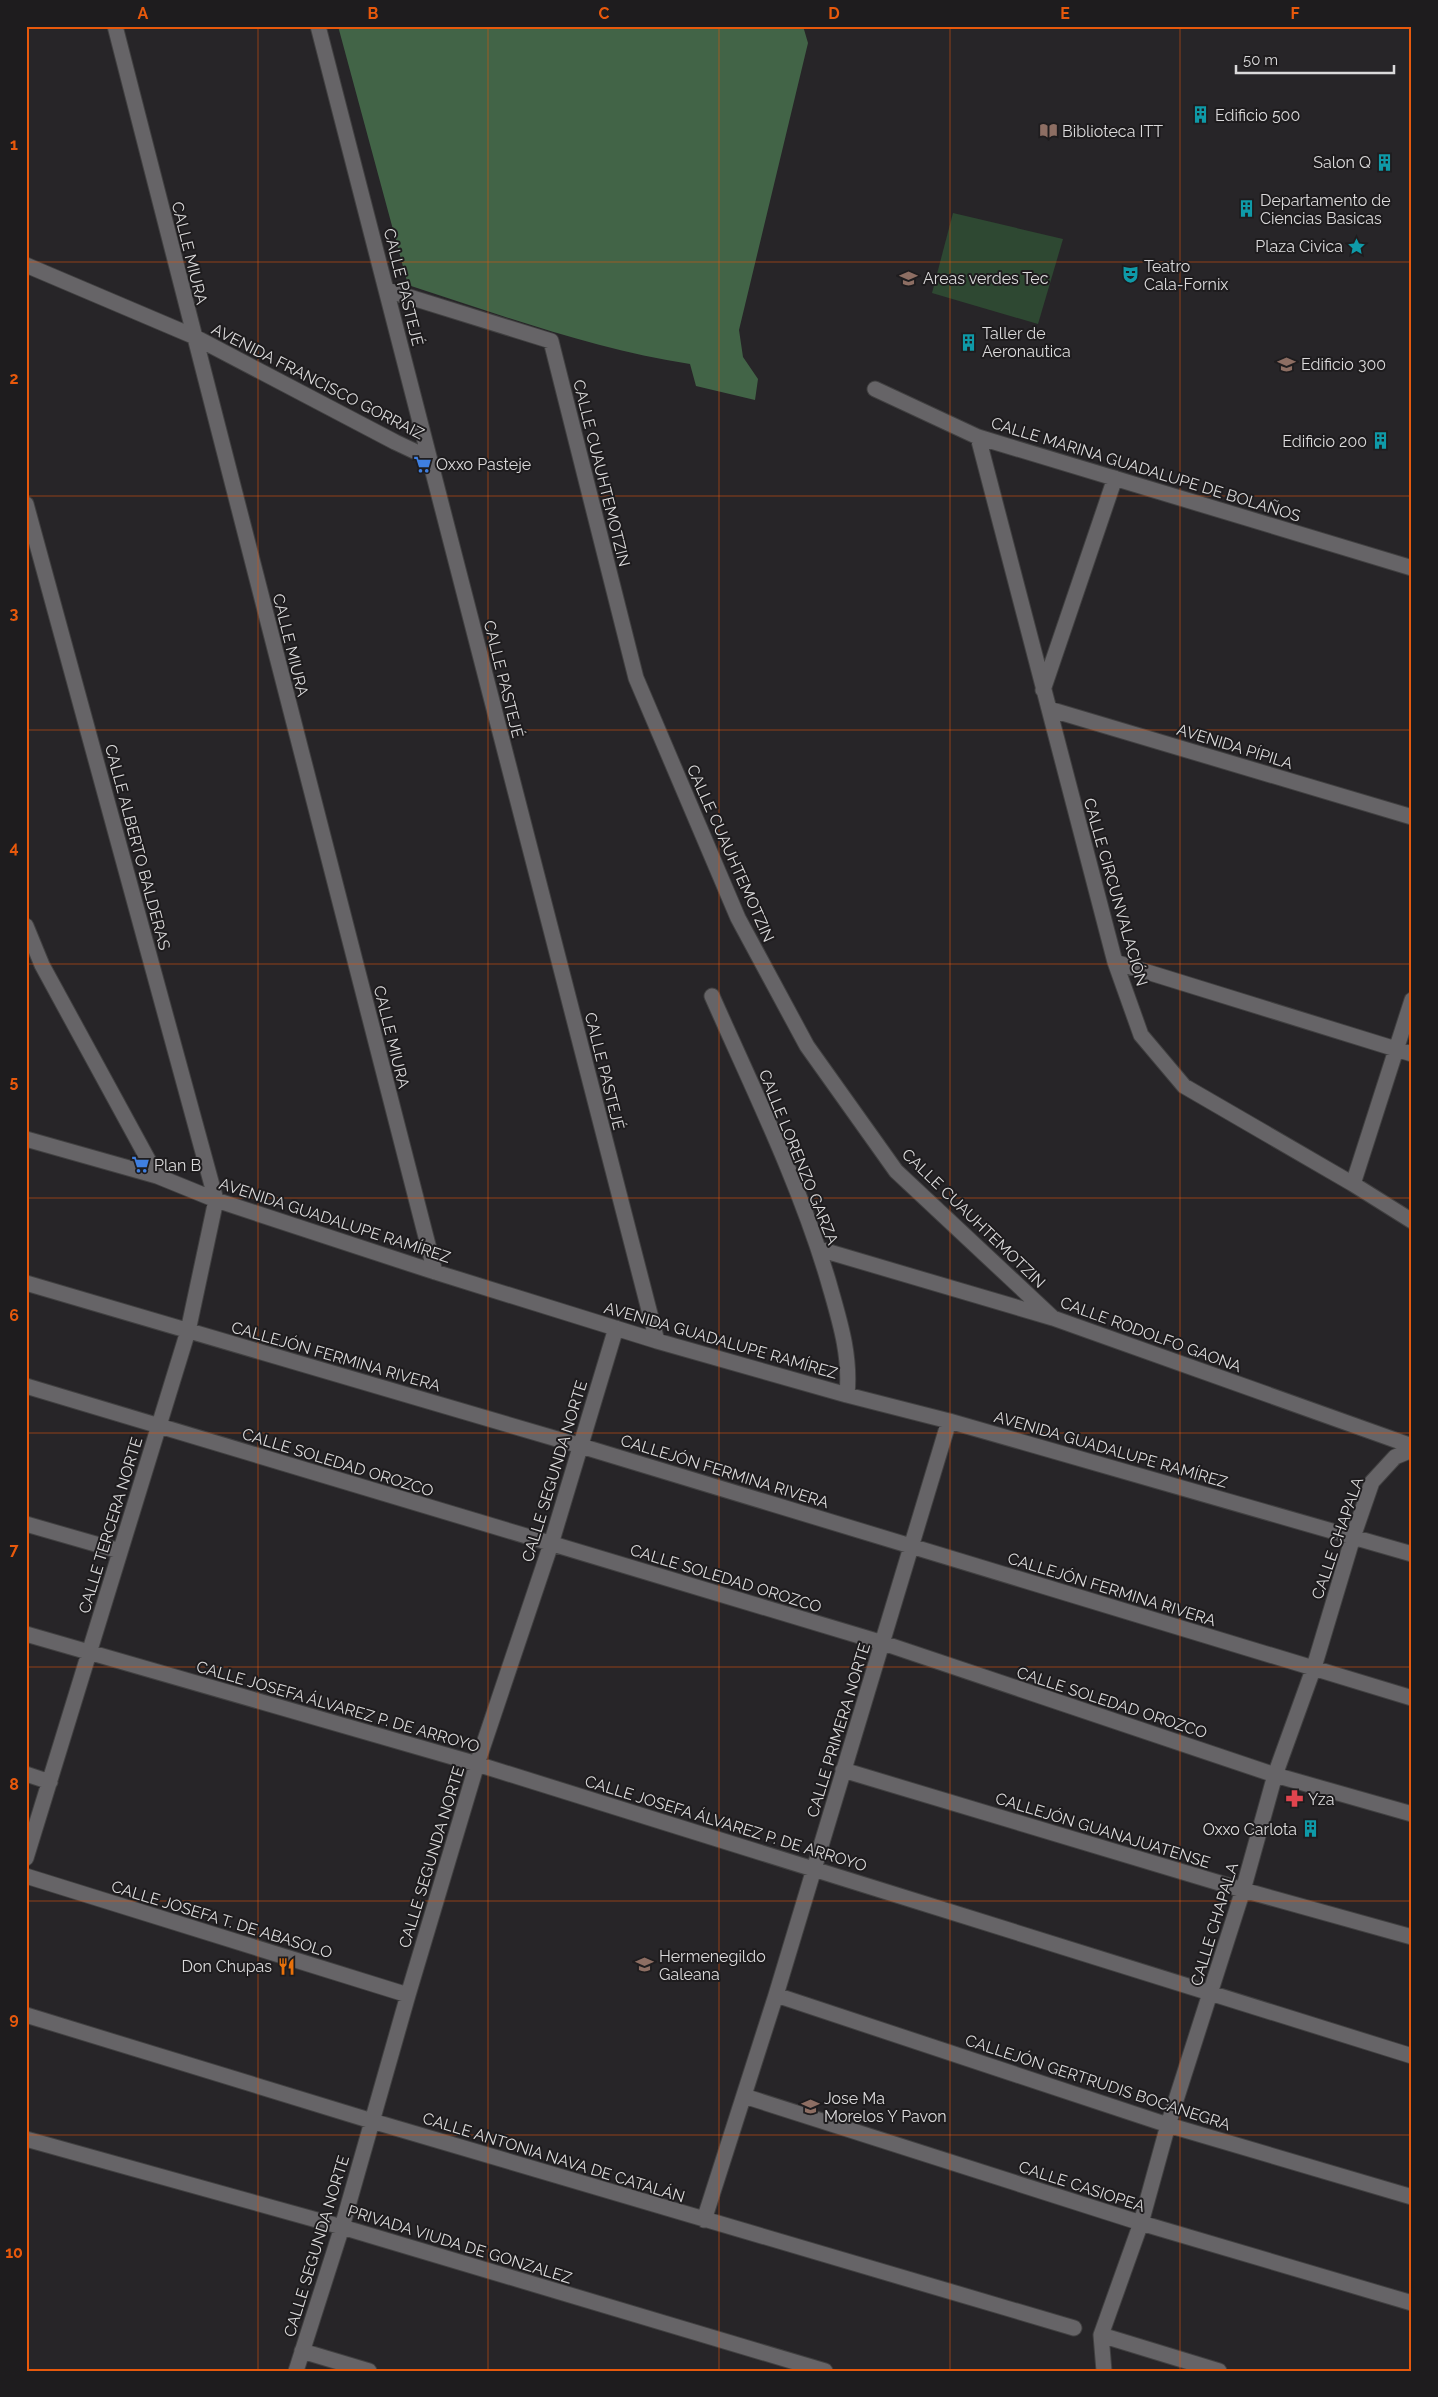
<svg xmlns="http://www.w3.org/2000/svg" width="1438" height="2397" font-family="Raleway,sans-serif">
<rect width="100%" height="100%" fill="#272528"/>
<path fill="#2e4832" d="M953,213L1063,239L1038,324L932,293Z"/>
<path fill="#426447" d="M338,26H803L808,43L739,330L743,357L758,379L755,400L696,386L690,364C593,349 501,315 408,285Z"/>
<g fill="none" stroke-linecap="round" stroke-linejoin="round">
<defs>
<path id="minor" d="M115,26L435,1272
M318,26L657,1341
M26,265L193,336L395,442L429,458
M387,290L551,341L636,678L738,918L807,1046L896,1171L1053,1318
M875,389L978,437L1412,568
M978,437L1115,962L1141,1035L1184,1086L1353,1184L1412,1221
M26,504L216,1200L188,1331L26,1858
M1043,690L1115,478
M1049,709L1412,817
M26,926L42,965L157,1176
M1115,962L1412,1054
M712,996C753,1089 799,1182 828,1280C839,1319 851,1354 847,1395
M26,1139L157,1176L216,1200L435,1272L657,1341L847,1395L949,1421L1412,1554
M1353,1184L1412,1000
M819,1249L1053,1318L1412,1446
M26,1283L581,1446L1412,1698
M26,1386L883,1643L1275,1775L1412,1814
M26,1524L120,1551
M26,1634L477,1764L1412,2056
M843,1770L1243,1890L1412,1937
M26,1774L50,1782
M26,1876L408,1995
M776,1995L1168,2125L1412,2197
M26,2015L372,2121L1074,2328
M744,2096L1141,2223L1412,2303
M26,2139L342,2227L825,2371
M704,2220L776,1995L949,1421
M1101,2335L1219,2371
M302,2351L369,2371
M296,2371L342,2227L408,1995L477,1764L551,1544L616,1328
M1104,2371L1101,2335L1141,2223L1168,2125L1243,1890L1275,1775L1314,1667L1353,1537L1372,1482L1395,1457L1412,1450"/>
</defs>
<use href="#minor" stroke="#414041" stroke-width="17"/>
<use href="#minor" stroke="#666467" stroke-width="15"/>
</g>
<path fill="none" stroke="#e8590c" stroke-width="1" stroke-opacity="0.55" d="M258,26V2371M488,26V2371M719,26V2371M950,26V2371M1180,26V2371M26,262H1412M26,496H1412M26,730H1412M26,964H1412M26,1198H1412M26,1433H1412M26,1667H1412M26,1901H1412M26,2135H1412"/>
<defs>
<symbol id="building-bare" viewBox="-9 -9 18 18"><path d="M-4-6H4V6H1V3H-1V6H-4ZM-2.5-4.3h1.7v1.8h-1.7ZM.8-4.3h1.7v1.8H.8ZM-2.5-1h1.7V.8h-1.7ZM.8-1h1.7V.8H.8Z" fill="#0f9aa8" stroke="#1e1c1e" stroke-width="2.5" paint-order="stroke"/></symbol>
<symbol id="library-bare" viewBox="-9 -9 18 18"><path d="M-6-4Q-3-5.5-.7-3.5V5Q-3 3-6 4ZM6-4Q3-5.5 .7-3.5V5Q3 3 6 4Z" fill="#8d6e63" stroke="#1e1c1e" stroke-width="2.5" paint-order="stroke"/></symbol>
<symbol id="sight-bare" viewBox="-9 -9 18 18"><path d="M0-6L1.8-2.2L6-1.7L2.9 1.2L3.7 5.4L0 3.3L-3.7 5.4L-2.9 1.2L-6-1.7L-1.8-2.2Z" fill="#0f9aa8" stroke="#1e1c1e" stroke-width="2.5" paint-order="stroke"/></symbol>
<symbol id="theatre-bare" viewBox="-9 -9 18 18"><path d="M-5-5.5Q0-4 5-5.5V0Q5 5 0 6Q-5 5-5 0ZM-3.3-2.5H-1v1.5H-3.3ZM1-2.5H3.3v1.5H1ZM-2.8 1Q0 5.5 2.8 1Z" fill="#0f9aa8" stroke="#1e1c1e" stroke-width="2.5" paint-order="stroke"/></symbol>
<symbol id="university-bare" viewBox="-9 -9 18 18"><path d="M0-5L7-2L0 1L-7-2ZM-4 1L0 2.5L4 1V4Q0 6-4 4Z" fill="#8d6e63" stroke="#1e1c1e" stroke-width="2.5" paint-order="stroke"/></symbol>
<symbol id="supermarket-bare" viewBox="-9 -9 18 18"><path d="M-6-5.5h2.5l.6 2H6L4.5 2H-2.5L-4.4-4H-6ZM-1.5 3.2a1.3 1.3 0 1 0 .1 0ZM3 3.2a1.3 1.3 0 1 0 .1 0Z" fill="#3f7fe0" stroke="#1e1c1e" stroke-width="2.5" paint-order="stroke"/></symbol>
<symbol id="pharmacy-bare" viewBox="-9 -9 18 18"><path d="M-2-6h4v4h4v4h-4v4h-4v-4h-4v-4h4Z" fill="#e0444e" stroke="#1e1c1e" stroke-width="2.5" paint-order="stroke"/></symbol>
<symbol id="school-bare" viewBox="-9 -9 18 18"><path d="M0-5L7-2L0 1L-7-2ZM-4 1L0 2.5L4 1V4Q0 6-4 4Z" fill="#8d6e63" stroke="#1e1c1e" stroke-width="2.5" paint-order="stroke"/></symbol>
<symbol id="restaurant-bare" viewBox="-9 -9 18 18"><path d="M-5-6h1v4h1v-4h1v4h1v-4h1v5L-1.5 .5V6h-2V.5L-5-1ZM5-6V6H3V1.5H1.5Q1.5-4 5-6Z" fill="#e8710a" stroke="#1e1c1e" stroke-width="2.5" paint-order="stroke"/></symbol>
</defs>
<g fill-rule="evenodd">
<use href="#building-bare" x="1188" y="102" width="25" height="25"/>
<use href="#library-bare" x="1036" y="118" width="25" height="25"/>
<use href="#building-bare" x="1372" y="150" width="25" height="25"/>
<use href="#building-bare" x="1234" y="196" width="25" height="25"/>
<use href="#sight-bare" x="1344" y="234" width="25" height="25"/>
<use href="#theatre-bare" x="1118" y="262" width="25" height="25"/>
<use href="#university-bare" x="896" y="266" width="25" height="25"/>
<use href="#building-bare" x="956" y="330" width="25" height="25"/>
<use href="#university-bare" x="1274" y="352" width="25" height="25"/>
<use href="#building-bare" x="1368" y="428" width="25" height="25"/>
<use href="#supermarket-bare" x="410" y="452" width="25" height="25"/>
<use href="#supermarket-bare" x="128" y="1152" width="25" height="25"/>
<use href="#pharmacy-bare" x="1282" y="1786" width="25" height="25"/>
<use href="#building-bare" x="1298" y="1816" width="25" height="25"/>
<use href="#school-bare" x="632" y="1952" width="25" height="25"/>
<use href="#restaurant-bare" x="274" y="1954" width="25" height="25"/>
<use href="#school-bare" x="798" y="2094" width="25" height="25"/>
</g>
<g text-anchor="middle" stroke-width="4" stroke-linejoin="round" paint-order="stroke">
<g font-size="16" fill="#dbdadb" stroke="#1e1c1e" text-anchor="start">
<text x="1215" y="121">Edificio 500</text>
<text x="1062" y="137">Biblioteca ITT</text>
<text x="1371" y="168" text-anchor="end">Salon Q</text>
<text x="1260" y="206">Departamento de<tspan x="1260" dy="18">Ciencias Basicas</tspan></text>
<text x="1343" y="252" text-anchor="end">Plaza Civica</text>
<text x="1144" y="272">Teatro<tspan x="1144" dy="18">Cala-Fornix</tspan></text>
<text x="923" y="284">Areas verdes Tec</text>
<text x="982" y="339">Taller de<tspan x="982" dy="18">Aeronautica</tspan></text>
<text x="1301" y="370">Edificio 300</text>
<text x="1367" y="447" text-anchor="end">Edificio 200</text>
<text x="436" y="470">Oxxo Pasteje</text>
<text x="154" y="1171">Plan B</text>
<text x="1308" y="1805">Yza</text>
<text x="1297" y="1835" text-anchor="end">Oxxo Carlota</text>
<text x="659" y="1962">Hermenegildo<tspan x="659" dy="18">Galeana</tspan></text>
<text x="272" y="1972" text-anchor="end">Don Chupas</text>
<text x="824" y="2104">Jose Ma<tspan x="824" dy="18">Morelos Y Pavon</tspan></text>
</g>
<g font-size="16" fill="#dbdadb" stroke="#1e1c1e">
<text transform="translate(190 253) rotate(76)" y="6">CALLE MIURA</text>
<text transform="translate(404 287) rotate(76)" y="6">CALLE PASTEJÉ</text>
<text transform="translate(318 381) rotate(27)" y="6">AVENIDA FRANCISCO GORRAIZ</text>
<text transform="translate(1146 469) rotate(17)" y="6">CALLE MARINA GUADALUPE DE BOLAÑOS</text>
<text transform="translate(602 473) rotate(76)" y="6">CALLE CUAUHTEMOTZIN</text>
<text transform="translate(291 645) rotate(76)" y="6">CALLE MIURA</text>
<text transform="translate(504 679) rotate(76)" y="6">CALLE PASTEJÉ</text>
<text transform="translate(1235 746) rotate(17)" y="6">AVENIDA PÍPILA</text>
<text transform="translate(138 847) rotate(75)" y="6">CALLE ALBERTO BALDERAS</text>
<text transform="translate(731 853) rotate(66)" y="6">CALLE CUAUHTEMOTZIN</text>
<text transform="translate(1116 892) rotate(74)" y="6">CALLE CIRCUNVALACIÓN</text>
<text transform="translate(392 1037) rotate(76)" y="6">CALLE MIURA</text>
<text transform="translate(605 1071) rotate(76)" y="6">CALLE PASTEJÉ</text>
<text transform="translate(799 1157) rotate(68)" y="6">CALLE LORENZO GARZA</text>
<text transform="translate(974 1218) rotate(44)" y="6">CALLE CUAUHTEMOTZIN</text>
<text transform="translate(335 1220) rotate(18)" y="6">AVENIDA GUADALUPE RAMÍREZ</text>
<text transform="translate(1151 1334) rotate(20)" y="6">CALLE RODOLFO GAONA</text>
<text transform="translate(721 1340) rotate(16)" y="6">AVENIDA GUADALUPE RAMÍREZ</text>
<text transform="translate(336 1356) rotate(16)" y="6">CALLEJÓN FERMINA RIVERA</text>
<text transform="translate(1111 1449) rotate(16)" y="6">AVENIDA GUADALUPE RAMÍREZ</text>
<text transform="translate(338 1462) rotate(17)" y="6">CALLE SOLEDAD OROZCO</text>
<text transform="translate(554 1471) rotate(-73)" y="6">CALLE SEGUNDA NORTE</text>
<text transform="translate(725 1471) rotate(17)" y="6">CALLEJÓN FERMINA RIVERA</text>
<text transform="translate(110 1525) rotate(-73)" y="6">CALLE TERCERA NORTE</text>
<text transform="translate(1337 1538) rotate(-71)" y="6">CALLE CHAPALA</text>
<text transform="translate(726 1578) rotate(17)" y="6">CALLE SOLEDAD OROZCO</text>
<text transform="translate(1112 1589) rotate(17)" y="6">CALLEJÓN FERMINA RIVERA</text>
<text transform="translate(1112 1702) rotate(18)" y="6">CALLE SOLEDAD OROZCO</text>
<text transform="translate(338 1706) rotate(16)" y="6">CALLE JOSEFA ÁLVAREZ P. DE ARROYO</text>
<text transform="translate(838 1730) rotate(-73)" y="6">CALLE PRIMERA NORTE</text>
<text transform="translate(726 1823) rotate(17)" y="6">CALLE JOSEFA ÁLVAREZ P. DE ARROYO</text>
<text transform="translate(1103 1830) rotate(17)" y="6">CALLEJÓN GUANAJUATENSE</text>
<text transform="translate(431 1857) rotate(-73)" y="6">CALLE SEGUNDA NORTE</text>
<text transform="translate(222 1919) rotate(17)" y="6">CALLE JOSEFA T. DE ABASOLO</text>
<text transform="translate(1214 1924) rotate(-73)" y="6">CALLE CHAPALA</text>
<text transform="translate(1098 2082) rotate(18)" y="6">CALLEJÓN GERTRUDIS BOCANEGRA</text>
<text transform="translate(554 2157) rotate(17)" y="6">CALLE ANTONIA NAVA DE CATALÁN</text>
<text transform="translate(1082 2186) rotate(18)" y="6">CALLE CASIOPEA</text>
<text transform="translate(460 2244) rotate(17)" y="6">PRIVADA VIUDA DE GONZALEZ</text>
<text transform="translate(316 2246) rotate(-73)" y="6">CALLE SEGUNDA NORTE</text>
</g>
</g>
<rect width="1438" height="2397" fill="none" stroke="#1e1c1e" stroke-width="55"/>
<path d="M1236 65v8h158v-8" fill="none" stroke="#dbdadb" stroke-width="2.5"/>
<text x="1243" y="65" font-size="15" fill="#dbdadb" stroke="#1e1c1e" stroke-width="4" paint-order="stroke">50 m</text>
<rect x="28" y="28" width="1382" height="2342" fill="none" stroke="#e8590c" stroke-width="2"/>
<g font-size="16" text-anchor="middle" font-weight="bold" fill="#e8590c">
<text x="143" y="19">A</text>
<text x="373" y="19">B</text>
<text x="604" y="19">C</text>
<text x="834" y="19">D</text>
<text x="1065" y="19">E</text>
<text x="1295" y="19">F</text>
<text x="14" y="150">1</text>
<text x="14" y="384">2</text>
<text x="14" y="619">3</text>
<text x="14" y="853">4</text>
<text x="14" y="1087">5</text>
<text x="14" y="1321">6</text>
<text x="14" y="1555">7</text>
<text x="14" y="1790">8</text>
<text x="14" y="2024">9</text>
<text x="14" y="2258">10</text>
</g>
</svg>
